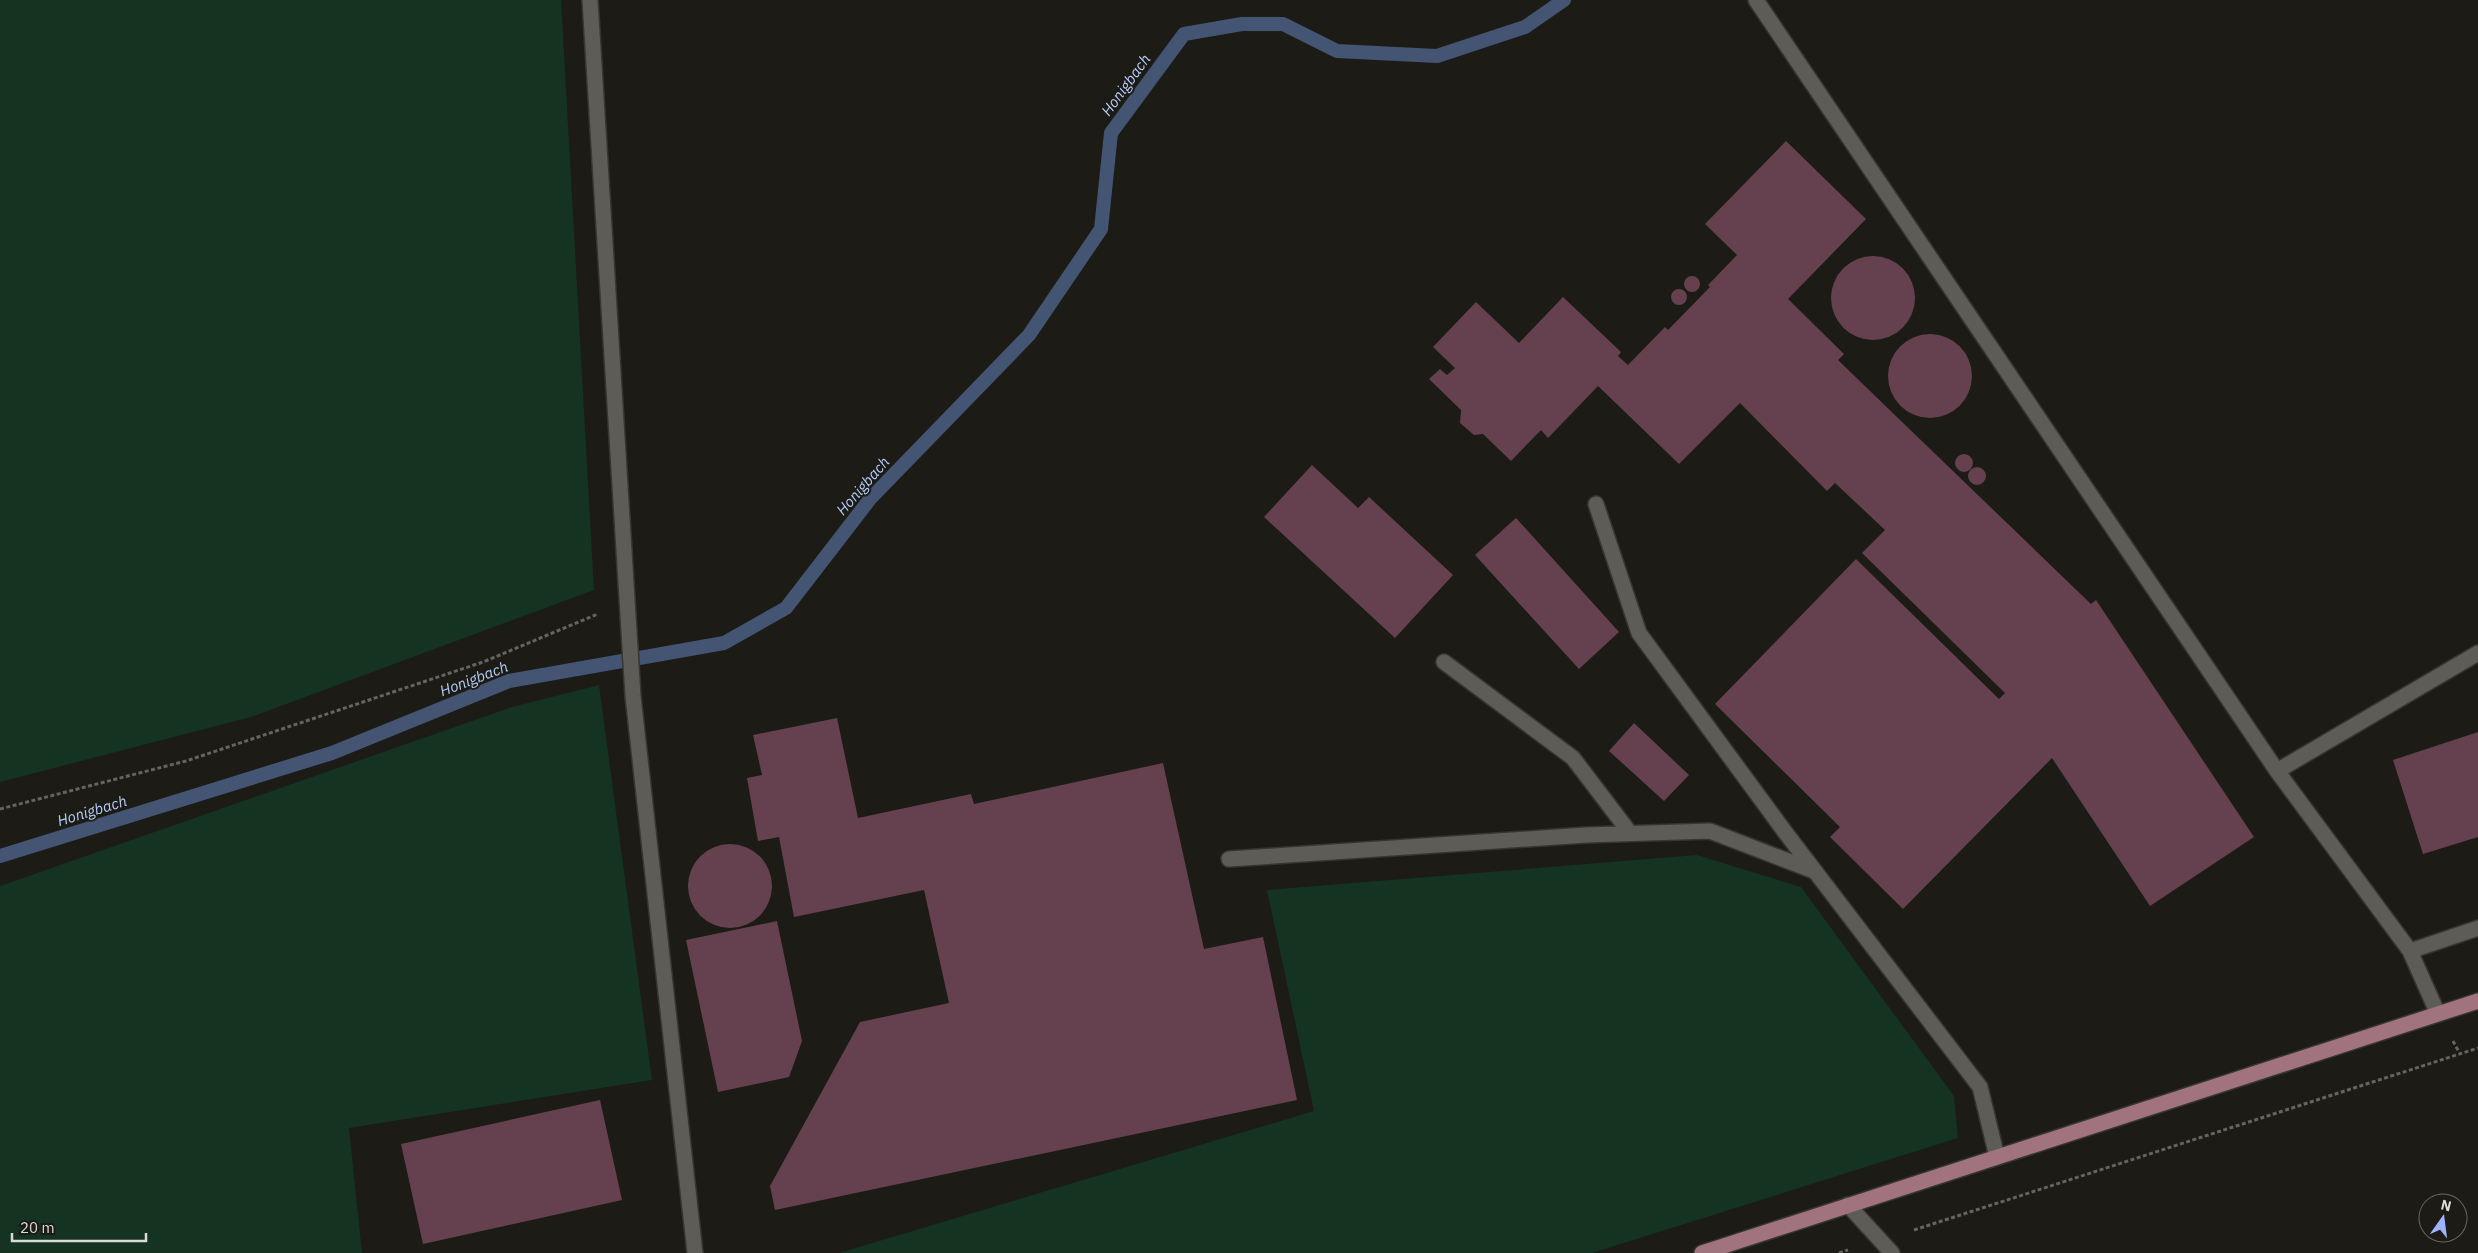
<svg xmlns="http://www.w3.org/2000/svg" width="2478" height="1253" font-family="'IBM Plex Sans',sans-serif">
<rect width="100%" height="100%" fill="#1c1b16"/>
<path fill="#143320" d="M0,0H561L594,590L251,717L0,782Z
M599,685L652,1080L349,1128L362,1253H0V886L512,707Z
M1697,855L1801,887L1954,1096L1958,1138L1592,1253H839L1314,1111L1267,890Z"/>
<g fill="none" stroke-linecap="round" stroke-linejoin="round">
<path stroke="#445473" stroke-width="14" d="M0,856L332,753L509,681L724,643L786,608L870,499L1029,335L1101,229L1111,133L1184,34L1242,24H1283L1337,51L1437,56L1525,27L1564,0"/>
</g>
<path fill="#654150" d="M1786,141L1866,219L1788,299L1844,354L1838,360L1899,419L2091,604L2096,600L2254,837L2150,906L2052,758L1903,909L1830,837L1840,827L1715,704L1856,559L1999,699L2005,693L1862,553L1885,530L1835,483L1827,491L1740,403L1679,464L1598,386L1548,438L1541,430L1511,461L1483,434L1474,435L1460,423L1461,410L1429,379L1440,369L1447,375L1455,368L1433,347L1476,302L1519,343L1563,297L1621,352L1618,356L1628,365L1665,327L1668,330L1710,287L1708,285L1737,255L1705,224Z
M1831 298a42 42 0 1 1 84 0a42 42 0 1 1-84 0Z
M1684 284a8 8 0 1 1 16 0a8 8 0 1 1-16 0Z
M1671 297a8 8 0 1 1 16 0a8 8 0 1 1-16 0Z
M1888 376a42 42 0 1 1 84 0a42 42 0 1 1-84 0Z
M1955 463a9 9 0 1 1 18 0a9 9 0 1 1-18 0Z
M1312,465L1358,508L1369,497L1453,575L1395,638L1264,517Z
M1968 476a9 9 0 1 1 18 0a9 9 0 1 1-18 0Z
M1516,518L1619,632L1579,669L1475,555Z
M837,718L858,818L971,794L974,804L1163,763L1204,949L1263,937L1297,1100L775,1210L770,1186L860,1022L949,1003L924,890L794,917L779,837L758,841L747,778L762,775L753,735Z
M1634,723L1689,775L1664,801L1609,751Z
M2478,732V837L2423,854L2393,760Z
M688 886a42 42 0 1 1 84 0a42 42 0 1 1-84 0Z
M777,921L802,1041L789,1077L718,1092L686,940Z
M600,1100L622,1200L423,1244L401,1144Z"/>
<g fill="none" stroke-linecap="round" stroke-linejoin="round">
<defs>
<path id="minor" d="M590,0L633,696L695,1253
M1756,0L2277,771L2410,951L2438,1014
M1596,504L1639,633L1785,832L1980,1087L1997,1157
M1444,662L1573,758L1630,833
M2277,771L2478,653
M1229,859L1586,835L1710,831L1814,871
M2410,951L2478,928
M1848,1205L1892,1253"/>
<path id="major" d="M1702,1253L2478,1001"/>
</defs>
<use href="#minor" stroke="#363532" stroke-width="18"/>
<use href="#major" stroke="#363532" stroke-width="18"/>
<path stroke="#656460" stroke-width="3" stroke-dasharray="4 2.5" stroke-linecap="butt" d="M0,809L186,761L483,662L598,614
M2453,1041L2460,1054
M1914,1230L2478,1048
M1839,1253L1848,1250"/>
<use href="#minor" stroke="#5d5c57" stroke-width="15"/>
<use href="#major" stroke="#a1737e" stroke-width="15"/>
</g>
<g text-anchor="middle" stroke-width="4" stroke-linejoin="round" paint-order="stroke">
<g font-size="15" font-style="italic" fill="#b6cdfa" stroke="#1c1b16">
<text transform="translate(1126 85) rotate(-54)" y="5">Honigbach</text>
<text transform="translate(863 486) rotate(-49)" y="5">Honigbach</text>
<text transform="translate(474 679) rotate(-21)" y="5">Honigbach</text>
<text transform="translate(92 811) rotate(-17)" y="5">Honigbach</text>
</g>
</g>
<g transform="translate(2443 1218) rotate(14)"><circle r="24" fill="#1c1b16" stroke="#686763"/>
<path d="M0-4L9 19L0 12L-9 19Z" fill="#9fb3fd"/>
<text y="-8" font-size="14" font-weight="bold" text-anchor="middle" fill="#dbdad7">N</text>
</g>
<path d="M12 1233v8h134v-8" fill="none" stroke="#dbdad7" stroke-width="2.5"/>
<text x="20" y="1233" font-size="15" fill="#dbdad7" stroke="#1c1b16" stroke-width="4" paint-order="stroke">20 m</text>
</svg>
